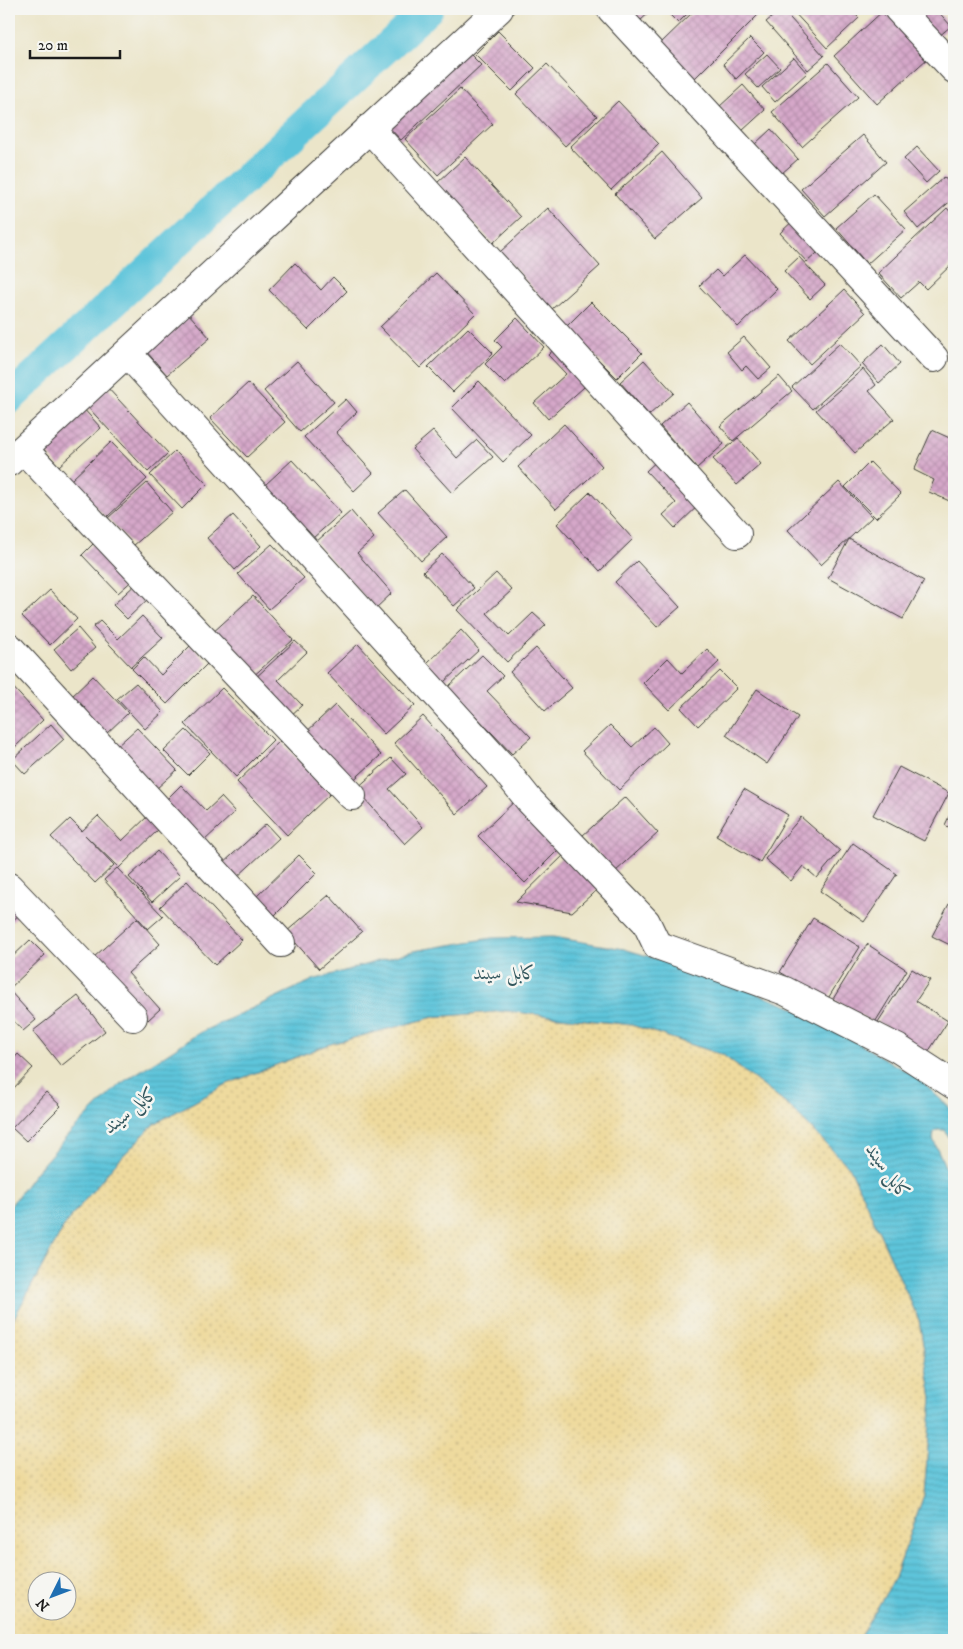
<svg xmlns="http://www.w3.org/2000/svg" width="963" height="1649" font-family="'IM FELL DW Pica',Amiri,serif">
<defs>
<pattern id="sand-dots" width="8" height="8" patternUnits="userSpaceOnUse" patternTransform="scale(1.25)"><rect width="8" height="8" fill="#eeda9e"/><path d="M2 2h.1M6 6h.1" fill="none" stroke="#ccba88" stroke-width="1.8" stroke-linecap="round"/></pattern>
<pattern id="water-rules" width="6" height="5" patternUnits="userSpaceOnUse" patternTransform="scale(1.25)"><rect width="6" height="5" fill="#5dc4da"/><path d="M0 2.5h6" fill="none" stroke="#50a8ba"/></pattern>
<pattern id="building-cross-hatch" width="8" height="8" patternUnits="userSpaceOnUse" patternTransform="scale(1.25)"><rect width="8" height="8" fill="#d5a7c9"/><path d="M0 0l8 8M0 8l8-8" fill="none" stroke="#b68fac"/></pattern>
</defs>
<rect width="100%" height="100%" fill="#f6f6f2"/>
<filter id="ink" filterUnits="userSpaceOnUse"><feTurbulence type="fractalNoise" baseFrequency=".02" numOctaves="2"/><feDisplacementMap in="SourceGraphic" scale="10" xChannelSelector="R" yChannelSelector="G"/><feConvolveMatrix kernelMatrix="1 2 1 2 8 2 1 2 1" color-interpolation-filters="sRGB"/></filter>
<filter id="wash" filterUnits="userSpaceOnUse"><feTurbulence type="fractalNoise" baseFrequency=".0096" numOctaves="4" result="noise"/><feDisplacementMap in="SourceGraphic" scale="20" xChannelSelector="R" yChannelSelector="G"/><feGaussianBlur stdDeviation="1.12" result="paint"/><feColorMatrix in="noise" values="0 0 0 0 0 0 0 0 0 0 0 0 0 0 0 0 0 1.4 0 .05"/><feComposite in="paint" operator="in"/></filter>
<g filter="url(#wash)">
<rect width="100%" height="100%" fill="#ebe5c9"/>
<path fill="url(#sand-dots)" stroke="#857b5d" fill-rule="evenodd" d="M506,1011L632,1025L723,1055L790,1107L850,1168L919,1320L932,1398L924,1495L895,1578L858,1640H9V1327L66,1223L114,1165L154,1124L227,1084L330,1044L434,1017ZM38,1582H68V1612H38Z"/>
<path fill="url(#water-rules)" stroke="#3c707b" d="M553,937L624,949L707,974L809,1014L919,1079L954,1112V1146L945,1130H937L934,1132L933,1139L954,1187V1640H858L895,1578L924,1495L932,1398L919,1320L850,1168L790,1107L723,1055L632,1025L506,1011L434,1017L330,1044L227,1084L154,1124L114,1165L66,1223L9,1327V1208L34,1174L71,1132L120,1084L199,1033L313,980L413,951L492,938Z"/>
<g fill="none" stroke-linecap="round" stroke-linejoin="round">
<path stroke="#5dc4da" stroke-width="31" d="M9,399L428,9"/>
</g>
<g id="blocks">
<path fill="url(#building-cross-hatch)" d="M629,9H653L640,21Z
M664,9H692L678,23Z
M696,9H758L761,12L694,79L660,44Z
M782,9L824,56L808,70L766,22Z
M791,9H850L859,18L827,48Z
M885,9L928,58L877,104L834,56Z
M914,9H936L951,26L938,37Z
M498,31L535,68L512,91L475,54Z
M750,38L764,52L736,79L723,64Z
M463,47L481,65L401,140L384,122Z
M767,54L780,68L758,88L745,74Z
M794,58L807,73L775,102L762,87Z
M828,63L858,97L802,147L772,112Z
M547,64L597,116L565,146L516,94Z
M743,85L765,110L742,131L719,107Z
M460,89L493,124L438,175L405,139Z
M618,101L659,144L611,190L570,147Z
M771,129L798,159L781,174L754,145Z
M863,135L886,162L825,216L801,189Z
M917,147L939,171L926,183L904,159Z
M662,152L702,198L655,239L615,194Z
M465,157L521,217L493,243L437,183Z
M944,177L954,189V198L918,229L904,212Z
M874,194L906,229L867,264L836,228Z
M548,208L600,266L552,309L500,252Z
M947,208L954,216V262L926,289L919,282L901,298L878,273Z
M798,216L825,246L807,262L780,233Z
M745,255L777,289L738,327L699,286L716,270L722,276Z
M799,257L825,285L810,299L784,271Z
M295,263L321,290L333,277L347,291L308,330L269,290Z
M436,273L475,314L420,368L380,327Z
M844,290L865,313L810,364L789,341Z
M591,302L642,353L617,378L566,327Z
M188,313L210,338L167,375L145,350Z
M517,318L544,347L505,384L485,364L502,347L495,340Z
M468,328L493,353L453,392L428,367Z
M744,337L771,368L758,379L746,366L742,370L727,352Z
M840,343L861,366L813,409L792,387Z
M560,344L592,380L548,419L534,403L566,374L548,355Z
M883,344L900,364L879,383L862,364Z
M644,360L674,393L649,415L620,382Z
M297,361L334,402L300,432L264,391Z
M863,369L876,385L869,391L894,419L855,453L816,410Z
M779,376L792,391L733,441L720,426Z
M479,381L531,435L503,462L452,408Z
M248,383L285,422L247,457L210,418Z
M105,385L168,453L148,472L85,404Z
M346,399L357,412L336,432L373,473L354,491L304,437Z
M687,402L724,444L697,468L660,426Z
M81,406L101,428L59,466L39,444Z
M564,424L602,466L556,509L518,467Z
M932,430L954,440V503L929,492L934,480L914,470Z
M433,431L457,458L477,440L493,457L452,493L412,449Z
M738,438L761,464L737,485L713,459Z
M111,442L147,479L106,518L71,480Z
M175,451L207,484L182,509L150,475Z
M662,456L704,500L675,528L663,515L676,503L646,471Z
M292,460L341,513L313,538L265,485Z
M870,462L901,494L876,518L845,487Z
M839,482L872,517L821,565L788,530Z
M147,483L172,512L133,546L108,518Z
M405,490L447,537L421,561L378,513Z
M590,492L633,539L600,571L557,524Z
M351,511L374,538L357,553L392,593L375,609L316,542Z
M233,515L261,546L235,570L207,538Z
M98,539L135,578L118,593L82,555Z
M849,539L924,581L903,619L828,578Z
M272,544L304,578L269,609L238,574Z
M442,554L474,588L454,606L423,572Z
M637,561L680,607L657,627L615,582Z
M496,573L512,590L487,613L509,636L533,613L546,625L507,662L457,610Z
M138,582L151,596L127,619L113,605Z
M50,590L77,619L50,645L22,616Z
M253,596L293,640L250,679L211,634Z
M142,616L163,638L131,667L93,627L100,621L118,639Z
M78,628L95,648L71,669L54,649Z
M461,630L479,650L444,682L427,663Z
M295,641L307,652L278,680L302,705L288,718L252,681Z
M358,644L415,705L384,734L327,673Z
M191,645L208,663L167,704L132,669L144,657L161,675Z
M536,648L572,688L545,711L510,672Z
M707,649L719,662L669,710L643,683L668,658L682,673Z
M482,655L503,676L487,691L531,737L512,754L448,687Z
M720,671L737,688L698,726L681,708Z
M93,676L128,713L104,736L69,699Z
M9,683L43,720L12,750L9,747Z
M136,683L163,712L145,729L117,699Z
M222,688L273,740L236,777L185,724Z
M757,689L798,717L767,764L726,735Z
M335,705L381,755L348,785L302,736Z
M423,716L487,787L457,814L394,743Z
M51,724L64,739L25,774L12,760Z
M610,725L632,747L654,727L668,743L619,790L582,751Z
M137,728L177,770L156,789L116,747Z
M186,730L210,753L188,775L164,751Z
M280,741L330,794L287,835L237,782Z
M391,758L406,774L389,789L423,827L405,844L356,789Z
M899,767L949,793L924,841L873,815Z
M181,785L206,811L221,797L235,812L203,842L164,802Z
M744,789L788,815L760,862L716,836Z
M625,797L658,833L615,872L582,836Z
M517,799L563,845L525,883L478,836Z
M954,806V830L945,825Z
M150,814L162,826L119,868L85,835L114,865L95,883L51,837L70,819L82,831L98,816L122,841Z
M801,817L840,851L817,878L803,866L791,881L765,859Z
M266,824L279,838L235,879L221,865Z
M853,843L897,874L864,922L820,891Z
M570,849L601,886L572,912L516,902Z
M157,851L180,876L152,902L129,877Z
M299,855L317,873L272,918L254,899Z
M117,868L163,916L148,929L104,880Z
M187,881L242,940L215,965L160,907Z
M329,895L362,932L319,969L286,932Z
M9,899L21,913L9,924Z
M949,904L954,906V947L932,936Z
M137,918L160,944L128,973L160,1009L148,1020L93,958Z
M813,918L860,947L827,1000L780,972Z
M30,940L45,955L9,989V960Z
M867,944L907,970L874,1024L833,999Z
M912,969L930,980L916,1001L948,1021L927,1054L878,1022Z
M9,990L36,1020L23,1031L9,1016Z
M78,996L105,1031L61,1066L33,1031Z
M18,1054L33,1068L9,1093V1064Z
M46,1092L61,1106L26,1141L12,1128Z"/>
</g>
</g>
<g filter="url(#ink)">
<use href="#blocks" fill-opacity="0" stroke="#3b3a36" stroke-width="1"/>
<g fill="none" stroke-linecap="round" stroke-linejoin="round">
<defs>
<path id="street" d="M611,9L934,358
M898,9L954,69
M369,128L737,534
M127,353L505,770L529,800L646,922L657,945L785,991L897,1048L954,1085
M23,449L352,796
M9,462L499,9
M9,647L281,943
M9,887L133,1017"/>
</defs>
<use href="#street" stroke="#3b3a36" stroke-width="30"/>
<use href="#street" stroke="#fff" stroke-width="28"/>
</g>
</g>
<g text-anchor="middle" stroke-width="5" stroke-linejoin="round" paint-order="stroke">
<g font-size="19" font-style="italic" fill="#33575e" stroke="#f6f6f2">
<text x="505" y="979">کابل سيند</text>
<text transform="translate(130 1109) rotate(-39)" y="7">کابل سيند</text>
<text transform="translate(889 1171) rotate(55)" y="7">کابل سيند</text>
</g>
</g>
<rect width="963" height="1649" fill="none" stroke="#f6f6f2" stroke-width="30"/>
<g transform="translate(52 1596) rotate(228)"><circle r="24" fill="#f6f6f2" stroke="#9f9f9c"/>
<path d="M0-4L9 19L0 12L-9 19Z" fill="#1f6fb2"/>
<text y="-8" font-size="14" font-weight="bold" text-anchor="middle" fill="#1c1c1c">N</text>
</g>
<path d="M30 50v8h90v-8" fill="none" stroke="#1c1c1c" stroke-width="2.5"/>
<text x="38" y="50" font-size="15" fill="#1c1c1c" stroke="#f6f6f2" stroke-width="4" paint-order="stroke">20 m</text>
</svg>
